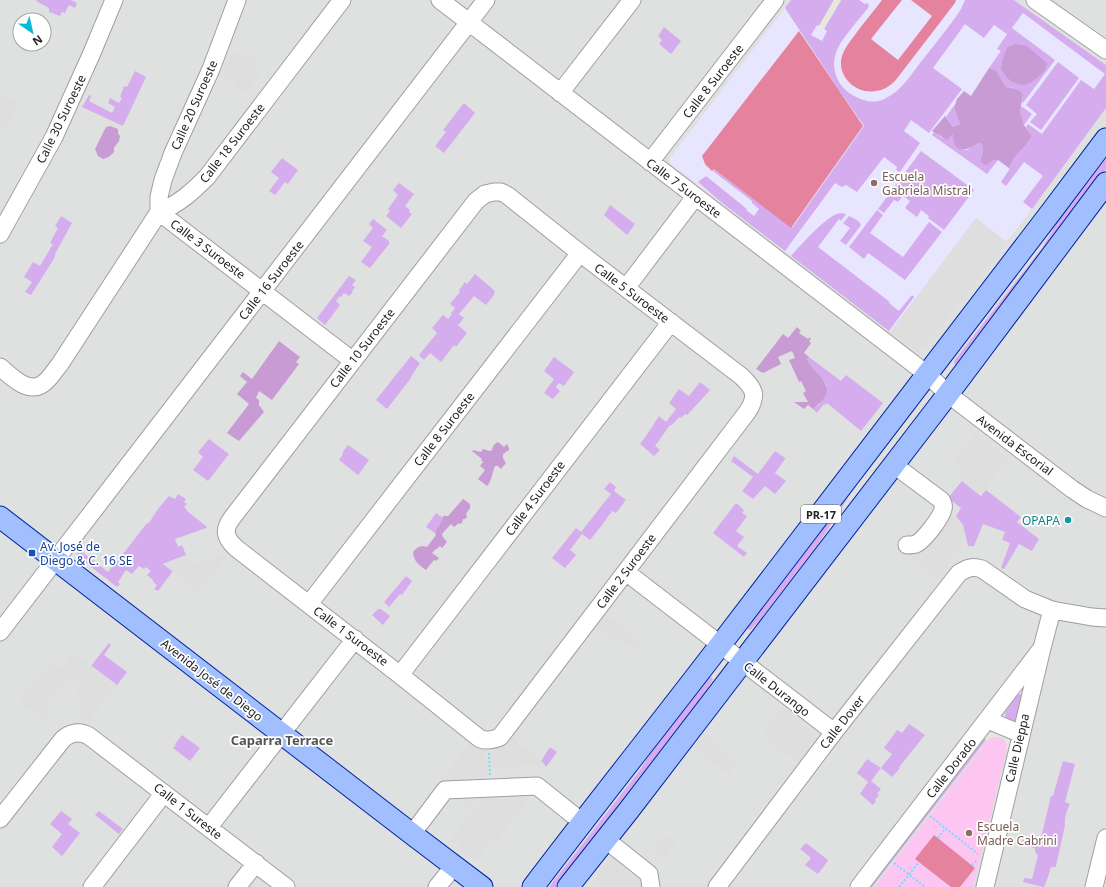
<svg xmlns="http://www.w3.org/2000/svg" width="1106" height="887" font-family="'Noto Sans',sans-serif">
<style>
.residential{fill:#dfe0e0;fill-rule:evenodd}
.education{fill:#e8e5ff}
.grass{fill:#d5adee}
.forest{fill:#c99bd4}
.park{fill:#fdc5f2}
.pitch{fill:#e5839e}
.parking{fill:#dedede}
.plaza{fill:#e7e8dc}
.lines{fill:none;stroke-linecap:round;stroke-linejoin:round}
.minor-casing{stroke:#9f9f9f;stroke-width:19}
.major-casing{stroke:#0023a0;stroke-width:23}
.path{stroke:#6de0ff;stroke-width:2;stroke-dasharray:2 2;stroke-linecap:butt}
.minor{stroke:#fff;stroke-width:17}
.major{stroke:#a1bfff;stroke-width:21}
.education-dot{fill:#8d6e63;stroke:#fff;stroke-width:1.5}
.culture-dot{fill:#0f9aa8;stroke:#fff;stroke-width:1.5}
.transit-dot{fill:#1a4fb4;stroke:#fff;stroke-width:1.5}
.labels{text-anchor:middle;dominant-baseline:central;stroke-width:3.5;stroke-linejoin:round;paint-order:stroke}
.shield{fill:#fff;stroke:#646464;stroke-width:1}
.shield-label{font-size:11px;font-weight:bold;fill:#222}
.street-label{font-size:12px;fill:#222;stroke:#fff}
.education-label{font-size:12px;fill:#785e54;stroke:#fff;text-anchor:start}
.culture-label{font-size:12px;fill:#0d838f;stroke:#fff;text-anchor:end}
.transit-label{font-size:12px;fill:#164399;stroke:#fff;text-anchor:start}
.neighbourhood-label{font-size:13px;font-weight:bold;fill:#555;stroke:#fff}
</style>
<rect width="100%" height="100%" fill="#e8ebf2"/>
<path class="residential" d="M0 0H1106V887H0ZM20 20H44V44H20Z"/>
<path class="education" d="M791 0H1014L1106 65V108L1032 209 921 352H917L671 164 670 161V158Z"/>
<path class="grass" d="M37 0H71L77 3 75 8 69 5 65 13 62 12 60 16 49 12V8L36 1Z
M791 0H834L819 26 817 25 811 35 822 41 827 31 824 29 841 0H859L865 4 867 3 869 5 868 8C859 19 847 33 840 44 828 64 835 86 854 96 865 102 876 104 886 98 901 91 910 76 920 63 932 48 944 33 955 18L961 9 965 0H1014L1106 65V108L1032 209 1023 202 1043 176 1024 162 1006 186 1001 182 1009 170V168L1014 158 1026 145 1032 136 1026 127 1028 124 1042 134 1081 80 1094 89 1105 74 1023 13 1012 28 1055 60 1023 103 1022 102 1023 95 1014 88 1006 87 996 70 989 68 1001 51 997 49 1007 34 994 25 984 38 965 24 933 68 962 89 929 133 911 120 904 131 920 143 900 172 896 170 897 167 884 157 857 192 846 185 842 187 835 183 785 251 721 202 698 182 706 176 747 209 746 210 754 216 759 209 752 203V201L713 171 714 169 792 228 864 126 839 90 785 8Z
M664 27 681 41 671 54 659 44 662 40 658 36Z
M1058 62 1079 78 1041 130 1030 122 1037 114 1026 105Z
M135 71 146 77 123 126 82 107 89 95 91 96 89 101 112 113 115 107 108 103 110 98 119 103 122 98 120 97 124 86 127 87Z
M464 103 475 113 444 153 435 146 436 145 446 132 443 130Z
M955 104 954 108 960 124 953 127 946 117Z
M1021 106 1032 114 1024 125 1020 111Z
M934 132 942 138 953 134 961 149 967 150 978 143 982 144 983 152 980 160H998L987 174 932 135Z
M921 151 974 190 944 230 928 218 929 216 921 210 917 217 905 208 910 201 903 196 898 202 894 200 884 213 878 209Z
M1106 151V169L1057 236 958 364 955 365 954 361 1042 248 1073 196Z
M282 158 298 170 288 184 285 182 275 195 269 191 279 178 271 172Z
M399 183 414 194 405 206 410 210 409 212 412 214 401 228 386 216 390 211 388 209 398 195 393 190Z
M610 205 635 224 627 235 604 215Z
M877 210 883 215 870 233 903 257 929 222 942 232 905 280 868 253 864 259 849 247Z
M840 213 846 214 841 221 839 219 818 247 890 302 889 303 899 311 912 295 914 297 889 331 791 256C801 245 827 215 840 213Z
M61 216 72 223 55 254V257L31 295 25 292 32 282 24 277 33 262 40 266 53 244 50 243 58 228 55 226Z
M849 216C853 218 859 220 861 225L846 245 840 241 850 228 843 223Z
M373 219 387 230 382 236 389 241V244L370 268 361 262 372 247 363 241 373 228 369 224Z
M475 274 495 291 494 295 486 305 474 296 459 314 464 318 458 325 467 333 456 347 454 345 441 362 430 353 424 360 419 355 437 333 432 328 443 315 448 319 452 314 451 313 455 308 450 304 460 292 459 290 465 282 467 284Z
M349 276 356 280 352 285 355 287 352 291 353 292 349 296 344 293 341 297 340 296 336 301 340 305 325 325 317 318Z
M411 356 420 363 411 377V378L387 409 376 400Z
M554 357 574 372 564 386 559 383 556 387 560 391 553 399 544 393 554 379 544 371Z
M809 357 841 381 846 375 883 403 861 431 827 403 826 405 824 404 817 413 813 409 820 404 827 385C821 376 813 368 807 360Z
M700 382 710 390 690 412 687 415 685 414 681 418 679 417 672 425H670L655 446 660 450 654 456 640 444 653 426V425L659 416 666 422 676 409 669 403 679 389 689 396Z
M913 405 916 408 856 485 815 549 761 619 750 630 745 627Z
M209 439 229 454 208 481 193 470 203 457 198 452Z
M348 445 369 460 358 475 339 460 343 454 342 453Z
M775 451 785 458V459L775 473 786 481 775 494 765 486 753 499 742 491 753 477 731 461 734 456 758 474Z
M962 481 981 496 986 490 1021 517 1017 522 1039 539 1032 551 1019 544 1004 569 1001 568 1010 543 1002 540 1005 532 983 524 974 546H968L963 525 956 516 961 508 948 498Z
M610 482 616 487 614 491 626 500 616 513 612 511 602 525 590 540 582 534 570 550 576 555 565 568 552 558 576 528 581 532 611 494 604 489Z
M178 494 186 499 184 502 187 504 184 507 186 509V510L207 527 206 528 175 539 178 547 182 545 186 555 163 564 173 571 158 591 154 589 157 585 153 582V580L147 575 151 571 146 567 144 569 139 566 132 574 126 570 118 582 120 584 117 587 77 556V554L78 549 108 572 115 563H116L147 523H149L158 509 168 497 169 496 175 499Z
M736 503 744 510 742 513 747 516 736 531 744 537 737 546 747 553 744 557 713 533Z
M436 513 443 518C441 524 437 527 435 533L426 527Z
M406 576 412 581 402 595 400 594 389 607 384 602Z
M378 609H381L390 616 383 625 372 615Z
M109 643 111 645 104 655 127 672 117 685 91 666Z
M708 675 713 679 706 691 556 887H549L640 770 674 715Z
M1019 694 1022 695 1023 696C1022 703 1021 722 1012 722 1011 722 1008 720 1006 719L1005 713 1016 696Z
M909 724 925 735 899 767 900 768 892 777 881 768 871 781 881 789 877 794 879 795 875 800 876 801 873 805 860 794 868 782 857 773 867 759 881 768 892 754 884 748 897 730 902 733Z
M182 735 200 748 190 761 173 748 176 745 175 744Z
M984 738 986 740 872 887H869Z
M550 747 557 752 546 767 545 765 541 761Z
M1063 761 1075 764 1065 802 1070 804C1067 810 1064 818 1065 825L1056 866 1055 867H1051L1048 877 1044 887H1043L1023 882 1024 878 1032 879 1038 855 1036 854V852L1035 851V848L1022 845 1023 839 1040 842 1051 796H1053Z
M61 811 72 819 68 824 80 833 62 856 52 847 62 834 50 824Z
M99 811 123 829 119 834 95 815Z
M806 843 828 860 827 862 818 874 805 865 811 858 800 849Z"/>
<path class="forest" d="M1015 44 1027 46 1047 63C1046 70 1043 73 1037 78 1024 91 1009 84 1001 69L1003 58 1007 48Z
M989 68 996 70 1006 87C1014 88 1019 89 1023 95L1020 111 1024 125 1032 136 1026 145 1014 158 1009 168 998 160H993L987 165 983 164 980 160 983 152 982 144 978 143C966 152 953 154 953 134L947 140 932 131 945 116 953 127 960 124 954 108 957 99 964 91 971 96Z
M110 126 118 129V133L120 136 119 141 114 148V152C110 156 108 158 103 159L98 156 95 149 106 127Z
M797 327 801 331 799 333 808 339 810 337 811 339 809 341 811 343 804 353 809 357 807 360C820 379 841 388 813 409L808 405 804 409 794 402H808L803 393 806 391 801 381 799 382 789 360 795 358 792 351 778 357 781 364 763 373 756 369 783 334 788 338Z
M279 341 300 357 296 362 299 364 272 400 259 391 256 398 259 400V405L264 412 239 441 227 433 249 404 237 394 247 382 240 376 243 372 252 379Z
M498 442 504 447 507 444 509 448V450L503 454V458L506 463 501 469 498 466H495C492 473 492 480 487 486L478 479 485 470 480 466 483 462 481 460 482 459 472 451 473 450 481 452 483 449 490 451 492 450C493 446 494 444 498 442Z
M463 499 470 504V508L466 514 467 517 465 519H463L462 523 460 524 459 523 454 527 451 524 442 534 443 537 447 542 442 548 440 546 437 549H436L432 553 439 558 436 561 434 560 426 570C418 564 414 562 413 552 416 548 421 544 427 547L436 535 435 533C437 527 442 523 443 516H448Z"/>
<path class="park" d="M998 736C1004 738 1007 742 1007 748L973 887H875L989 739 993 737Z"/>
<path class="pitch" d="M882 0H902L871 39 898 60 932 16 911 0H956L955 3 895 81C890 86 884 90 876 91 856 95 836 76 842 56 845 47 852 39 857 32 865 21 874 11 882 0Z
M799 31 863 126 791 228 714 169 712 171 705 164 702 156Z
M934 835 975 868 960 887H951L915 859Z"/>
<path class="parking" d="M232 51 252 59 255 62 252 66 261 73 245 93 235 86 236 83 222 75Z
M2 95 20 104 6 129 0 126V99Z
M976 218 1007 242 922 351 919 352H917L890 332Z
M975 433 1002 454 1000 457 1007 462 980 495 957 477 964 469 953 460Z
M947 511 956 516 963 525 965 535 962 547 958 552 952 557 946 567 938 578 904 552Z
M224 553 227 556 199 592 163 564 186 555 190 565H194L218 557Z
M606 615 642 642 636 650 621 639 617 644 596 628Z
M73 652 117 685 89 720 82 719 76 688 79 687 78 679 63 682 64 686 58 687 59 690 53 692 54 697 50 698 51 700 46 701 50 721 47 723 19 701 51 662 60 669Z
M782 708 815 735V742L798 763 762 735Z
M704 734 739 763 729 775 694 747Z
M511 738 541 761 545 765 492 767 491 749 499 748 507 743Z
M470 743 477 747 486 749 487 780 445 783 441 779 468 745H469Z
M523 792 530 797 498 840 497 839 495 842 492 840 475 862 456 848 461 842 460 841H449L486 793Z
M481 793 468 810 462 805 461 802H459L449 795Z
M664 834 676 843 665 857 653 849Z
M614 854 644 877V887H601L593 881Z"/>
<path class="plaza" d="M834 0H841L824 29 819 26Z
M994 732H998L1007 737 1011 743V750L1006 749 1007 746 1006 742 1000 737H993L989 739 988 741 984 738 987 735Z"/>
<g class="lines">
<g class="minor-casing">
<path id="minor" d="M237 0 211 69 173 153 163 180 159 197V212L353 361
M440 0 928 375 948 394 1072 489 1087 499 1106 508
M1035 0 1106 50
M560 93 632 0
M650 162 775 0
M494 192H501L507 195 580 253 741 376C754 388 758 395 748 411L500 737C493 740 486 742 479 738L400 675 236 548C225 538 223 530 232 518L476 201 485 194Z
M0 234 54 137 91 55 114 0
M626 288 695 197
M0 367C10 375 26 393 41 385 49 381 54 371 60 364L159 212C179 204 192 192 207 177L342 0
M894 465 941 500C943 503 944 506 943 509 941 518 924 540 916 544 913 545 910 545 907 545
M626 572 834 732
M309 604 580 253
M0 632 486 0
M400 675 671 322
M988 720 1021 734
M0 819 63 739C71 732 80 731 89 736L286 887
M209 827 355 639
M412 834 445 790 537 786 582 822
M605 839 649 874 651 887
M92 887 164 793
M237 887 256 863
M437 887 454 866
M717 887 834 732 959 573C967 568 972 566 982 569L1025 599 1052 610 1092 617 1106 618
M859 887 1042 648
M985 887 1042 648 1052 610
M1094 887 1106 838"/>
</g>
<g class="major-casing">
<path id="major" d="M0 517 412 834 482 887
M533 887C595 805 659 725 721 644 851 476 979 308 1106 139
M568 887 629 810 948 394 1106 183"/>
</g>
<path class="path" d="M489 753 490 775
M930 816 978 854
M938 838 945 829
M894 863 925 887
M972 865 976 861
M899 887 919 862"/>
<use href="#minor" class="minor"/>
<use href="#major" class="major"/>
</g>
<g class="education-dot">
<circle cx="874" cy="183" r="4"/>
<circle cx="969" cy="833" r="4"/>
</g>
<circle class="culture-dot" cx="1068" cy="520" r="4"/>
<rect class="transit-dot" x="28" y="549" width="8" height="8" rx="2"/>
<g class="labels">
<rect class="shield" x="801" y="505" width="40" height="18" rx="3"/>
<g class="shield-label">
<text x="821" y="514">PR-17</text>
</g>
<g class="street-label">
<text transform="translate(713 81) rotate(-52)">Calle 8 Suroeste</text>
<text transform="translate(194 105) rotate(-66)">Calle 20 Suroeste</text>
<text transform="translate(61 119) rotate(-64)">Calle 30 Suroeste</text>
<text transform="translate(232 143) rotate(-52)">Calle 18 Suroeste</text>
<text transform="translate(684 188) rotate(37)">Calle 7 Suroeste</text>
<text transform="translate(208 249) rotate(37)">Calle 3 Suroeste</text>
<text transform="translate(271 280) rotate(-52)">Calle 16 Suroeste</text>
<text transform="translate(632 293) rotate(37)">Calle 5 Suroeste</text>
<text transform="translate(362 348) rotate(-52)">Calle 10 Suroeste</text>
<text transform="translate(444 429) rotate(-52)">Calle 8 Suroeste</text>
<text transform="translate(1015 445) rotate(37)">Avenida Escorial</text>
<text transform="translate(535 498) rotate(-53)">Calle 4 Suroeste</text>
<text transform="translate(626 571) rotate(-53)">Calle 2 Suroeste</text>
<text transform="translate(351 636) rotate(37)">Calle 1 Suroeste</text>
<text transform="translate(212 680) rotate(38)">Avenida José de Diego</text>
<text transform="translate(777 689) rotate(38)">Calle Durango</text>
<text transform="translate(842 722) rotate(-52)">Calle Dover</text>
<text transform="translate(1017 748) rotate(-77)">Calle Dieppa</text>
<text transform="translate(951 768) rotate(-52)">Calle Dorado</text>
<text transform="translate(188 811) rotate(38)">Calle 1 Sureste</text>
</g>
<g class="education-label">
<text x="882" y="176">Escuela<tspan x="882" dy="14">Gabriela Mistral</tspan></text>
<text x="977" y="826">Escuela<tspan x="977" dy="14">Madre Cabrini</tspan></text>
</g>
<g class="culture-label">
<text x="1060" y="520">OPAPA</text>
</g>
<g class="transit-label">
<text x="40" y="546">Av. José de<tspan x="40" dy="14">Diego &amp; C. 16 SE</tspan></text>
</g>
<g class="neighbourhood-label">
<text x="282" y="740">Caparra Terrace</text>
</g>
</g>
<g transform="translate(32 32) rotate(146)"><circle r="19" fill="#ffffff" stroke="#a7a7a7"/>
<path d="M0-3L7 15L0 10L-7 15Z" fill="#00bcd4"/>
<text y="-6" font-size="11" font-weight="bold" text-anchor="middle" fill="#222222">N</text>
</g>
</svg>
